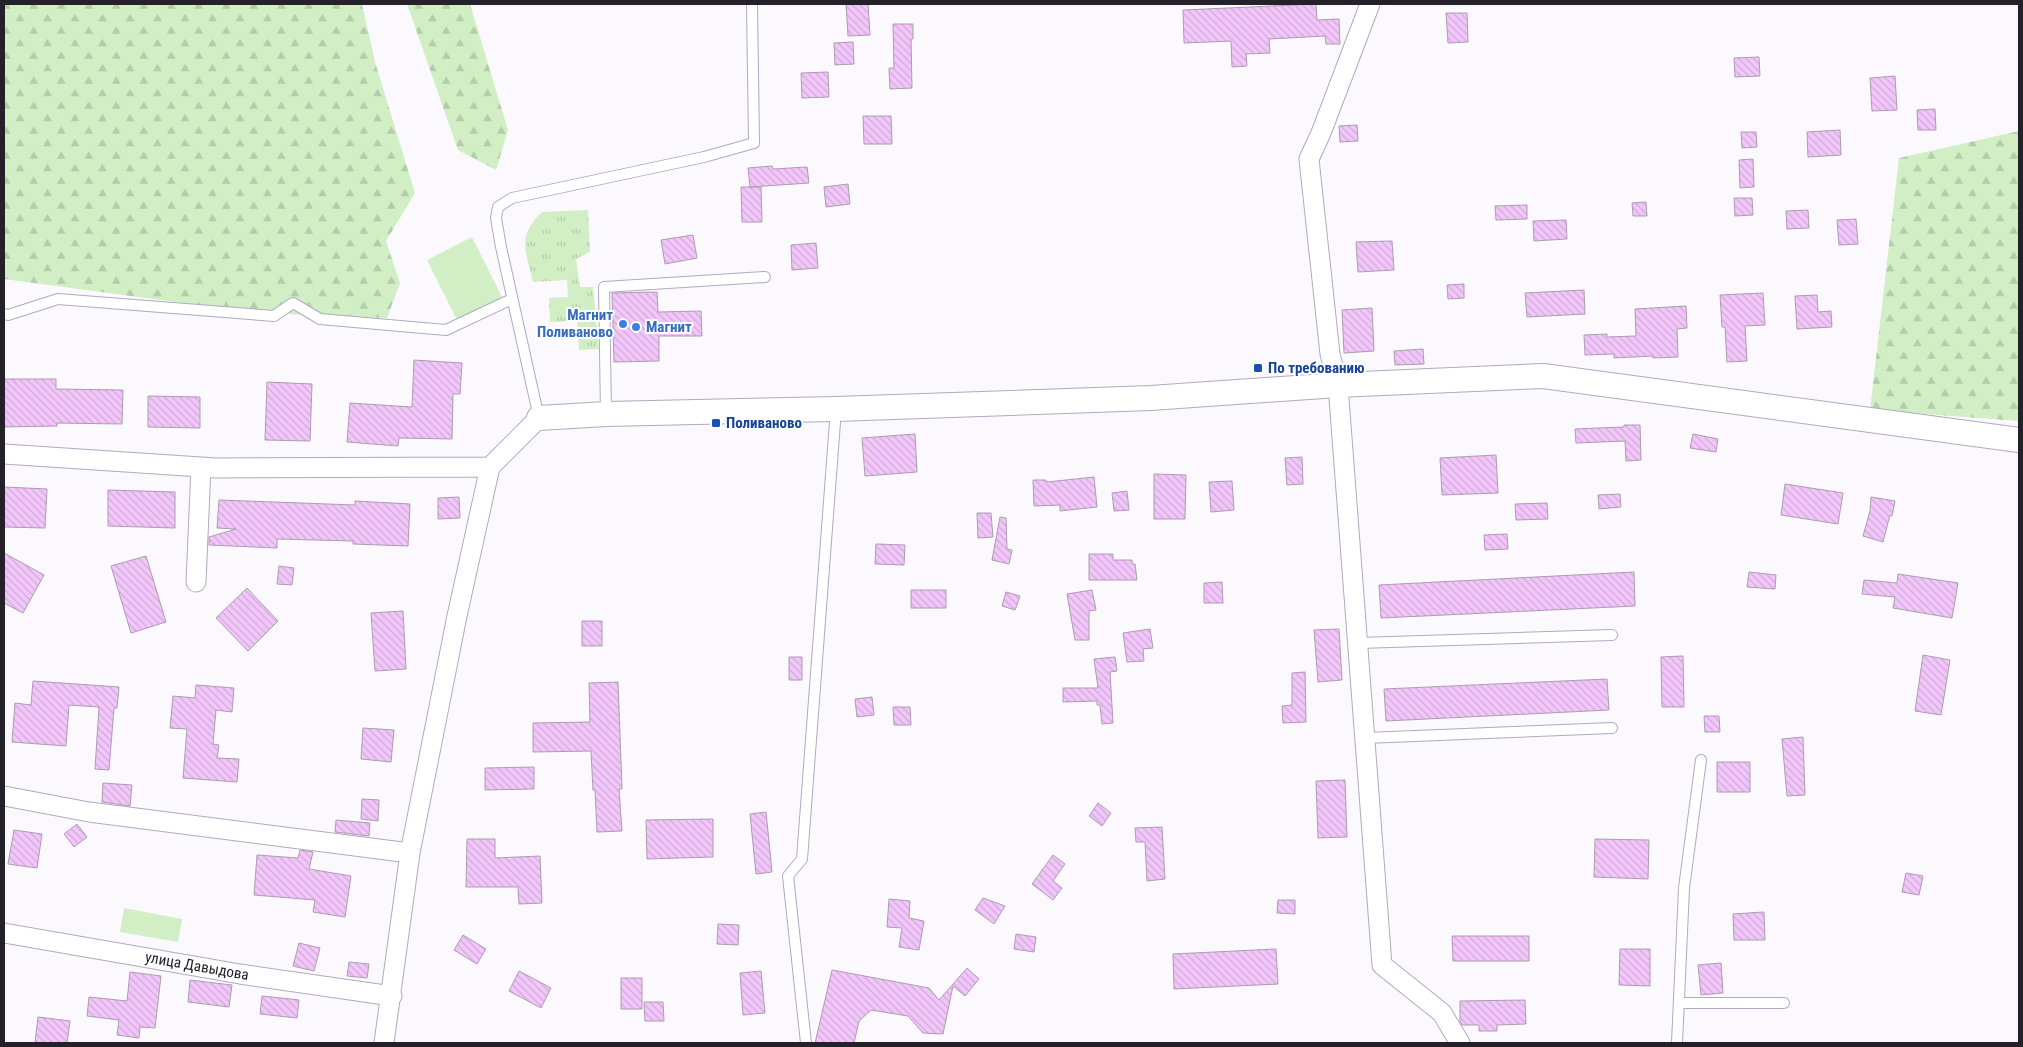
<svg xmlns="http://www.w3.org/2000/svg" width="2023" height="1047" font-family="'Roboto Condensed',sans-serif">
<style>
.grass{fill:url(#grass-tufts)}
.forest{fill:url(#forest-firs)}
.pitch{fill:#d1eec5}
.building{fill:url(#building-back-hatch);stroke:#ad9cb0}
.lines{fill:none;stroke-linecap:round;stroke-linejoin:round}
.service-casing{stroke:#b1a9c1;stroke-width:12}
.minor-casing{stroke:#b1a9c1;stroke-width:21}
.tertiary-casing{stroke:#b1a9c1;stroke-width:26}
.service{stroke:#fff;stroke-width:10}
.minor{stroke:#fff;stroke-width:19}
.tertiary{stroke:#fff;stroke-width:24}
.shop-dot{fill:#3f7fe0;stroke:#fff;stroke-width:2}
.transit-dot{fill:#1a4fb4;stroke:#fff;stroke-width:2}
.labels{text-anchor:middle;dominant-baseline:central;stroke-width:4;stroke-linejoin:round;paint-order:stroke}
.shop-label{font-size:15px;font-weight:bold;fill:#366cbe;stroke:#fff;text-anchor:end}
.transit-label{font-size:15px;font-weight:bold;fill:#164399;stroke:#fff;text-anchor:start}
.street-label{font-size:15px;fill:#24212a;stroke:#fff}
</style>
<defs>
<pattern id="grass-tufts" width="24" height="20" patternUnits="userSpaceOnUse" patternTransform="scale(1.25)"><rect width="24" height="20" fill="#d1eec5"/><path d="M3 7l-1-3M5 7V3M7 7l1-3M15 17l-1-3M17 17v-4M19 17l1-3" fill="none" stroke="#b3cca9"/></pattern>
<pattern id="forest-firs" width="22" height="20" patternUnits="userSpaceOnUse" patternTransform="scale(1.25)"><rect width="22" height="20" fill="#d1eec5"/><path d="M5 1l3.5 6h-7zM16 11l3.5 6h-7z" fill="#b3cca9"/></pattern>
<pattern id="building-back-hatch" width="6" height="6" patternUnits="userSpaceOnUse" patternTransform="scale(1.25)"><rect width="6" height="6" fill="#f2c6fb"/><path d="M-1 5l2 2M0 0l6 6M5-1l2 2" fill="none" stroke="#cfaad7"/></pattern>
</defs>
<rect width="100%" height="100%" fill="#fbf9fe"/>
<path class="grass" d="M588 210 590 252 576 259 580 287H593L599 349 579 350 577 321 550 322 549 298 568 297 567 280 533 282C526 251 516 237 542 212Z"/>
<path class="forest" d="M4 4H362L375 62 415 193 386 241 400 283 387 318 257 313 4 279Z
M407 4H470L508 130 496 170 458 150Z
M2019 131V421L1870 410 1899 158Z"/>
<path class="pitch" d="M472 237 502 297 457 320 427 260Z
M124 908 182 919 178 942 120 932Z"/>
<path class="building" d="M846 4H868L870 35 848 36Z
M1316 4 1317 20 1339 19 1340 44H1326L1325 36 1269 39 1270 53 1246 54 1247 66 1232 67 1231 41 1184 43 1183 10Z
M1446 13H1467L1468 42 1448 43Z
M893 24H913V39H911L912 88 890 89 889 68H894Z
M853 42 854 64 835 65 834 43Z
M1759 57 1760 76 1735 77 1734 58Z
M828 72 829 97 802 98 801 73Z
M1895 76 1897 110 1872 111 1870 78Z
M1935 109 1936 130H1918L1917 110Z
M863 116H891L892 144H864Z
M1357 125 1358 141 1340 142 1339 126Z
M1840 130 1841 155 1808 157 1807 132Z
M1741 132H1756L1757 147 1742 148Z
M1753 159 1754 187 1740 188 1739 160Z
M772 166 773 169 807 167 809 183 750 187 748 168Z
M848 184 850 204 826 207 824 187Z
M741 187H761L762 222H742Z
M1734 198H1752L1753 215 1735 216Z
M1646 202 1647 216H1633L1632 203Z
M1527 205V219L1496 220 1495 206Z
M1808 210 1809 228 1787 229 1786 211Z
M1856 219 1858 244 1839 245 1837 220Z
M1566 220 1567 239 1534 241 1533 221Z
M693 235 697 258 665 264 661 240Z
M1392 241 1394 270 1358 272 1356 242Z
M816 243 818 268 792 270 791 245Z
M1464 284V298L1448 299 1447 285Z
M1584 290 1585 314 1527 317 1525 293Z
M657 292 658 312 701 311 702 336H659V361L614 362 612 293Z
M1763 293 1765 325 1745 326 1747 361 1727 362 1725 327H1722L1720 295Z
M1817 295 1818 312 1831 311 1832 327 1797 329 1795 296Z
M1686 306 1687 328 1677 329 1678 357 1653 358V356L1614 358V354L1585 355 1584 335 1607 334V337L1636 336 1635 309Z
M1372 308 1374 351 1344 353 1342 310Z
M1423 349 1424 364 1395 365 1394 351Z
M414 360 462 363 460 394H453L452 439 399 438 398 446 347 442 350 403 412 407Z
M4 379H56V389L123 390 122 424 57 423V426L4 427Z
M267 382 312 384 310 441 265 440Z
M148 396 200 397V428L148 427Z
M1624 425H1640L1641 460 1626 461 1625 441 1576 443 1575 429 1624 427Z
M915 434 917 472 865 476 862 438Z
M1693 434 1718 439 1716 452 1690 448Z
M1496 455 1498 493 1442 495 1440 458Z
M1302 457 1303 484 1287 485 1285 458Z
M1154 474 1186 475 1185 519H1154Z
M1094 477 1097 507 1060 511V505L1034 506 1033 480H1046L1047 482Z
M1232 481 1234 510 1211 512 1209 482Z
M1785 484 1843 493 1838 524 1781 515Z
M4 487 47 489 45 528 4 527Z
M108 490 175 492V528L108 526Z
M1127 491 1129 510 1114 511 1112 493Z
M1620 494 1621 507 1599 509 1598 495Z
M459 497 460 518 438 519V498Z
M1871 497 1895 501 1892 516 1890 515 1883 542 1863 536 1870 511Z
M219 500 355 505V501L410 504 408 546 353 544V541L277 539V548L209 545V537L236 529 217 528Z
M1547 503 1548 519 1516 520 1515 504Z
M977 513H991L993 537 978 538Z
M1000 517 1006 518 1007 549 1012 550 1009 564 992 560Z
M1507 534 1508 549 1485 550 1484 535Z
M876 544 905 545 904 565 875 564Z
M4 553 44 575 23 613 4 603Z
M1089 554H1113V560H1132V564H1135L1137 580H1089Z
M146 556 166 622 131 633 111 566Z
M279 566 294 568 292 585 277 584Z
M1634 572 1635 606 1381 618 1379 585Z
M1749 572 1776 575 1775 589 1747 587Z
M1898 574 1958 583 1952 618 1893 608 1895 597 1862 594 1864 580 1897 583Z
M1222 582 1223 603H1204V583Z
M247 588 278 621 248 651 216 618Z
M911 590H946V608H911Z
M1092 590 1096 610 1089 611V640H1075L1067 594Z
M1006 592 1020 596 1015 610 1002 606Z
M403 611 406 669 375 671 371 613Z
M582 621H602V646H582Z
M1150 629 1153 648 1143 649 1144 661 1127 662 1123 633Z
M1339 629 1342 680 1318 682 1314 630Z
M1923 655 1950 660 1941 715 1915 711Z
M1683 656 1684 707H1662L1661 657Z
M789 657H802V680H789Z
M1115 657 1117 671 1110 672 1113 723 1102 724 1100 705H1097V701L1063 702V688H1098L1094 659Z
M1305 672 1306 722 1283 723 1282 706 1292 705V673Z
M1607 679 1609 710 1386 721 1384 689Z
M33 681 119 687 117 708H114L109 770 95 769 99 707 69 705 66 746 12 742 15 703 31 705Z
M618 682 622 789H619L622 831 597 832 595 790H593L591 751 533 752V723L590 722 589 683Z
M196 685 234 688 232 712 216 710 213 744 219 745 217 758 239 759 237 782 183 778 187 729 170 728 173 696 195 698Z
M872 697 874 715 857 717 855 699Z
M893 707H910L911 725H894Z
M1704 716H1719L1720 732H1705Z
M363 728 394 730 391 762 361 759Z
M1803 737 1805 795 1787 796 1782 739Z
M1717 762H1750V792H1717Z
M534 767V789L485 790V768Z
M1345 780 1347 837 1318 838 1316 781Z
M103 783 132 785 130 806 102 802Z
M362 799 379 800 378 821 361 819Z
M1098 803 1111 813 1102 826 1089 816Z
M766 812 772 872 756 874 750 814Z
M713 819V857L647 859 646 820Z
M336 820 370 823 369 836 335 832Z
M77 824 87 837 74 847 64 834Z
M1162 827 1165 879 1147 881 1145 842H1136L1135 828Z
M14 830 42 834 37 868 8 864Z
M467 839H495V858L540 856 542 903 519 904 518 887H466Z
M1595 839 1649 840 1648 879 1594 877Z
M300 850 313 852 309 869 351 876 345 917 313 912 315 900 254 895 257 855 298 858Z
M1053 855 1065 864 1053 881 1062 888 1053 900 1032 884Z
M1906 873 1923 876 1919 895 1902 892Z
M983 898 1005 906 994 924 975 910Z
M889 899 910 901 909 918 924 921 919 950 899 947 902 928 887 927Z
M1278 900H1295V914L1277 913Z
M1764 912 1765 940H1734L1733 914Z
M718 924 739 925 738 945 717 944Z
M1016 934 1036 937 1034 952 1014 949Z
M463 935 486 949 477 964 454 950Z
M1452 936H1529V961H1453Z
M299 943 320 948 314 971 293 966Z
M1276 949 1278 984 1174 989 1173 954Z
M1620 949H1650V986L1619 985Z
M349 962 369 964 367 978 347 976Z
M1721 963 1723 993 1701 995 1698 965Z
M967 968 979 979 965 996 953 986 943 1034 923 1033 908 1016 871 1010 859 1021 854 1043H815L832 970 929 988 939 1000Z
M519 971 551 988 541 1008 509 991Z
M761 971 765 1013 743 1015 740 973Z
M130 972 161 976 155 1028 140 1027 139 1038 117 1035 119 1020 87 1016 89 997 127 1001Z
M621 978H642V1009H621Z
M190 980 232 985 229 1007 188 1002Z
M262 996 299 1000 297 1018 260 1014Z
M1525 1000 1526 1024 1497 1025V1031H1479V1025H1462L1460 1021V1001Z
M644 1002H663L664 1021H645Z
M38 1017 70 1021 67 1043H35Z"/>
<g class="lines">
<g class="service-casing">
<path id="service" d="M4 314 8 315 58 299 274 316 293 303 320 319 446 330 512 299
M606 414 604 287 765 277
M539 418 501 247 496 218 498 207 512 198 704 157 754 143 752 4
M1358 643 1612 635
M1365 738 1612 728
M1679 1003H1784
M806 1043 788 876 802 859 836 409
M1677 1043 1684 888 1701 760"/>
</g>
<g class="minor-casing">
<path id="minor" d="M1370 4 1321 133 1309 159 1330 354 1338 385 1382 965 1442 1013 1460 1043
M4 454 216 468 490 467
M196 582 201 467
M4 796 89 812 410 853
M4 933 240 974 392 996
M384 1043 410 853 457 616 490 467 539 418"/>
</g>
<g class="tertiary-casing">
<path id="tertiary" d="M539 418 606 414 836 409 1151 398 1338 385 1543 376 2019 440"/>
</g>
<use href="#service" class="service"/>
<use href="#minor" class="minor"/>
<use href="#tertiary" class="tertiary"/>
</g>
<g class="shop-dot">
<circle cx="623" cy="324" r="5"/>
<circle cx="636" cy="327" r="5"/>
</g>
<g class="transit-dot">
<rect x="1253" y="363" width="10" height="10" rx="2.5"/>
<rect x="711" y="418" width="10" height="10" rx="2.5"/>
</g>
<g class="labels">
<g class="shop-label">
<text x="613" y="315">Магнит<tspan x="613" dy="17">Поливаново</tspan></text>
<text x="646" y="327" text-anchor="start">Магнит</text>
</g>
<g class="transit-label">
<text x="1268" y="368">По требованию</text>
<text x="726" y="423">Поливаново</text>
</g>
<g class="street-label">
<text transform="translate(197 966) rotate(10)">улица Давыдова</text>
</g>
</g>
<rect width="2023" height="1047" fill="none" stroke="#24212a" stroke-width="10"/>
</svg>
